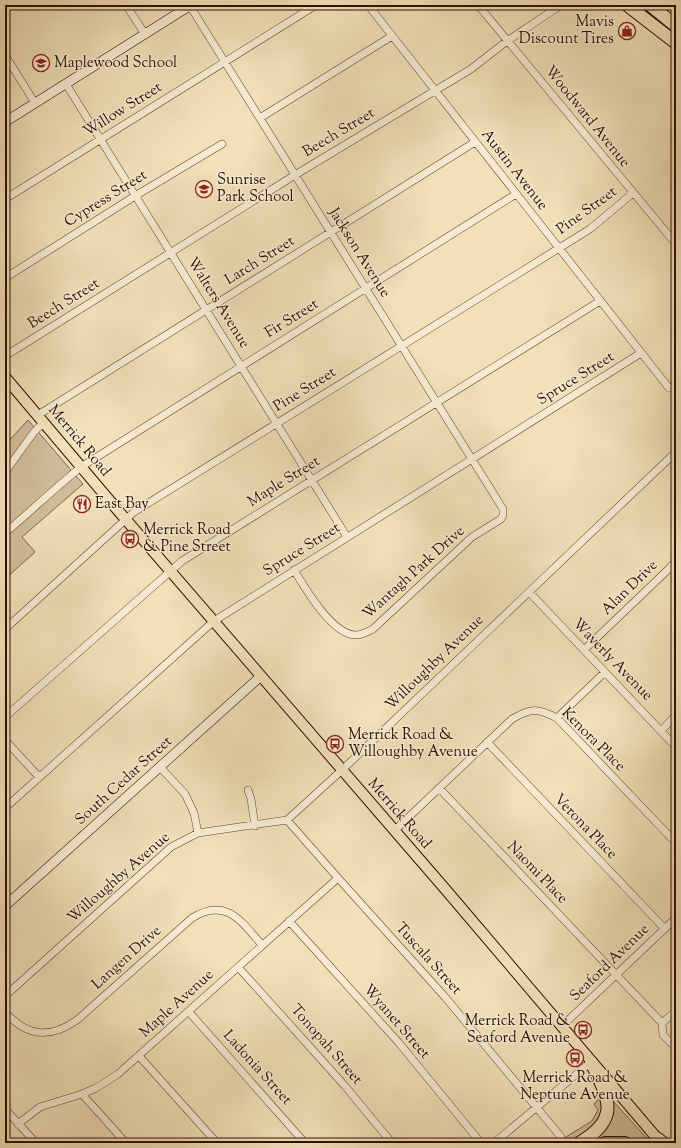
<svg xmlns="http://www.w3.org/2000/svg" width="681" height="1148" font-family="'Sorts Mill Goudy',serif">
<style>
.green{fill:#d0bc99;stroke:#7e654e}
.lines{fill:none;stroke-linecap:round;stroke-linejoin:round}
.street-casing{stroke:#5e4230;stroke-width:8}
.secondary-casing{stroke:#2d0e03;stroke-width:10}
.primary-casing{stroke:#2d0e03;stroke-width:12}
.highway-casing{stroke:#2d0e03;stroke-width:14}
.street{stroke:#f6ebd1;stroke-width:7}
.secondary{stroke:#f6ebd1;stroke-width:9}
.primary{stroke:#f1e0b8;stroke-width:10}
.highway{stroke:#f1e0b8;stroke-width:12}
.labels{text-anchor:middle;dominant-baseline:central;stroke-width:3;stroke-linejoin:round;paint-order:stroke}
.poi-label{font-size:15px;fill:#2d0e03;stroke:#f6ebd1;text-anchor:start}
.street-label{font-size:15px;fill:#2d0e03;stroke:#f6ebd1}
</style>
<rect width="100%" height="100%" fill="#f1e0b8"/>
<filter id="stains"><feTurbulence type="fractalNoise" baseFrequency=".005" numOctaves="4"/><feColorMatrix values="0 0 0 0 .2 0 0 0 0 .09 0 0 0 0 .02 0 0 0 .5 -.17"/></filter>
<radialGradient id="worn" r=".72"><stop offset=".6" stop-color="#630" stop-opacity="0"/><stop offset="1" stop-color="#630" stop-opacity=".3"/></radialGradient>
<path class="green" d="M28 420 83 484 22 537 35 552 5 579V445Z
M601 1096 604 1117 589 1134 572 1143H556L592 1121 598 1110 594 1104Z
M614 1102 651 1143H644L634 1139H595V1136L611 1110Z"/>
<g class="lines">
<g class="street-casing">
<path id="street" d="M126 5 145 34
M368 5 669 388
M478 5 676 244
M190 6 503 509V515L501 519 472 537 373 629C367 632 362 635 356 635 332 635 305 588 294 570
M5 55 35 103
M66 84 347 537
M260 118 392 36
M5 199 316 5
M5 278 135 196 222 144
M5 356 295 175 471 69 507 41 561 5
M5 390 11 383
M38 415 475 142
M5 472 34 432 44 422
M5 533C31 511 55 488 81 467L516 194
M671 566 676 573
M529 592 676 747
M5 629 134 512 590 229 633 193
M584 650 676 562
M5 717 182 561 600 301
M557 718 605 672
M661 731 676 715
M5 740 39 777
M487 742 665 929
M160 767 185 794 194 813 198 833
M439 788 662 1023 663 1035 676 1048
M248 790 251 799 255 826
M5 808 214 621 641 353
M287 820 338 878 445 997 561 1137
M394 831 512 719C531 708 537 708 557 718L676 843
M289 921 399 1043 481 1143
M238 967 345 1086 392 1143
M5 996 171 847 198 833 287 820 342 770 676 452
M5 1012C27 1037 50 1039 77 1020L192 918C226 897 241 921 262 945
M189 1012 305 1143
M662 1023 676 1011
M561 1027 676 918
M139 1056 217 1143
M82 1094 126 1143
M5 1109 36 1143
M18 1124 40 1107 82 1094 96 1088 118 1074 338 878
M494 1143 591 1062"/>
</g>
<g class="secondary-casing">
<path id="secondary" d="M5 122 191 5
M5 906 261 676"/>
</g>
<g class="primary-casing">
<path id="primary" d="M5 377 115 507 446 890 661 1143"/>
</g>
<g class="highway-casing">
<path id="highway" d="M627 5 676 43
M650 5 676 26
M658 1139 663 1143
M579 1143C621 1119 609 1099 591 1062
M605 1143H625"/>
</g>
<use href="#street" class="street"/>
<use href="#secondary" class="secondary"/>
<use href="#primary" class="primary"/>
<use href="#highway" class="highway"/>
</g>
<defs>
<g id="shop-ring" transform="scale(0.9)"><circle r="9.5" fill="#f6ebd1" stroke="#8f2418" stroke-width="1.5"/><path d="M-5-2.5h2.3a2.7 3.5 0 0 1 5.4 0H5L5.5 6h-11ZM-1.5-2.5h3a1.5 2.3 0 0 0-3 0Z" fill="#8f2418"/></g>
<g id="school-ring" transform="scale(0.9)"><circle r="9.5" fill="#f6ebd1" stroke="#8f2418" stroke-width="1.5"/><path d="M0-5L7-2L0 1L-7-2ZM-4 1L0 2.5L4 1V4Q0 6-4 4Z" fill="#8f2418"/></g>
<g id="restaurant-ring" transform="scale(0.9)"><circle r="9.5" fill="#f6ebd1" stroke="#8f2418" stroke-width="1.5"/><path d="M-5-6h1v4h1v-4h1v4h1v-4h1v5L-1.5 .5V6h-2V.5L-5-1ZM5-6V6H3V1.5H1.5Q1.5-4 5-6Z" fill="#8f2418"/></g>
<g id="bus-ring" transform="scale(0.9)"><circle r="9.5" fill="#f6ebd1" stroke="#8f2418" stroke-width="1.5"/><path d="M-5-6H5V4H4V6H2V4H-2V6H-4V4H-5ZM-3.5-4V0h7V-4ZM-3.5 1.2v1.5H-2V1.2ZM2 1.2v1.5H3.5V1.2Z" fill="#8f2418"/></g>
</defs>
<g fill-rule="evenodd">
<use href="#shop-ring" x="627" y="31"/>
<use href="#school-ring" x="41" y="63"/>
<use href="#school-ring" x="204" y="189"/>
<use href="#restaurant-ring" x="82" y="504"/>
<use href="#bus-ring" x="130" y="539"/>
<use href="#bus-ring" x="335" y="744"/>
<use href="#bus-ring" x="583" y="1030"/>
<use href="#bus-ring" x="575" y="1058"/>
</g>
<g class="labels">
<g class="poi-label">
<text x="614" y="22" text-anchor="end">Mavis<tspan x="614" dy="17">Discount Tires</tspan></text>
<text x="54" y="63">Maplewood School</text>
<text x="217" y="180">Sunrise<tspan x="217" dy="17">Park School</tspan></text>
<text x="95" y="504">East Bay</text>
<text x="143" y="530">Merrick Road<tspan x="143" dy="17">&amp; Pine Street</tspan></text>
<text x="348" y="735">Merrick Road &amp;<tspan x="348" dy="17">Willoughby Avenue</tspan></text>
<text x="570" y="1021" text-anchor="end">Merrick Road &amp;<tspan x="570" dy="17">Seaford Avenue</tspan></text>
<text x="575" y="1078" text-anchor="middle">Merrick Road &amp;<tspan x="575" dy="17">Neptune Avenue</tspan></text>
</g>
<g class="street-label">
<text transform="translate(123 110) rotate(-32)">Willow Street</text>
<text transform="translate(587 117) rotate(51)">Woodward Avenue</text>
<text transform="translate(339 133) rotate(-31)">Beech Street</text>
<text transform="translate(514 170) rotate(52)">Austin Avenue</text>
<text transform="translate(106 199) rotate(-32)">Cypress Street</text>
<text transform="translate(587 211) rotate(-36)">Pine Street</text>
<text transform="translate(359 253) rotate(58)">Jackson Avenue</text>
<text transform="translate(260 261) rotate(-32)">Larch Street</text>
<text transform="translate(218 303) rotate(58)">Walters Avenue</text>
<text transform="translate(64 304) rotate(-32)">Beech Street</text>
<text transform="translate(292 319) rotate(-32)">Fir Street</text>
<text transform="translate(576 379) rotate(-32)">Spruce Street</text>
<text transform="translate(305 390) rotate(-32)">Pine Street</text>
<text transform="translate(79 441) rotate(50)">Merrick Road</text>
<text transform="translate(284 482) rotate(-32)">Maple Street</text>
<text transform="translate(302 550) rotate(-32)">Spruce Street</text>
<text transform="translate(414 573) rotate(-42)">Wantagh Park Drive</text>
<text transform="translate(630 588) rotate(-44)">Alan Drive</text>
<text transform="translate(612 660) rotate(46)">Waverly Avenue</text>
<text transform="translate(435 663) rotate(-44)">Willoughby Avenue</text>
<text transform="translate(593 740) rotate(45)">Kenora Place</text>
<text transform="translate(124 781) rotate(-42)">South Cedar Street</text>
<text transform="translate(399 814) rotate(49)">Merrick Road</text>
<text transform="translate(585 827) rotate(46)">Verona Place</text>
<text transform="translate(537 873) rotate(46)">Naomi Place</text>
<text transform="translate(119 878) rotate(-41)">Willoughby Avenue</text>
<text transform="translate(127 958) rotate(-42)">Langen Drive</text>
<text transform="translate(428 959) rotate(48)">Tuscala Street</text>
<text transform="translate(610 963) rotate(-44)">Seaford Avenue</text>
<text transform="translate(177 1004) rotate(-42)">Maple Avenue</text>
<text transform="translate(396 1022) rotate(49)">Wyanet Street</text>
<text transform="translate(326 1045) rotate(49)">Tonopah Street</text>
<text transform="translate(257 1068) rotate(48)">Ladonia Street</text>
</g>
</g>
<rect width="681" height="1148" fill="none" stroke="#f1e0b8" stroke-width="20"/>
<rect x="6" y="6" width="669" height="1136" fill="none" stroke="#2d0e03" stroke-width="2"/>
<rect x="10" y="10" width="661" height="1128" fill="none" stroke="#2d0e03"/>
<rect width="100%" height="100%" filter="url(#stains)"/>
<rect width="100%" height="100%" fill="url(#worn)"/>
</svg>
